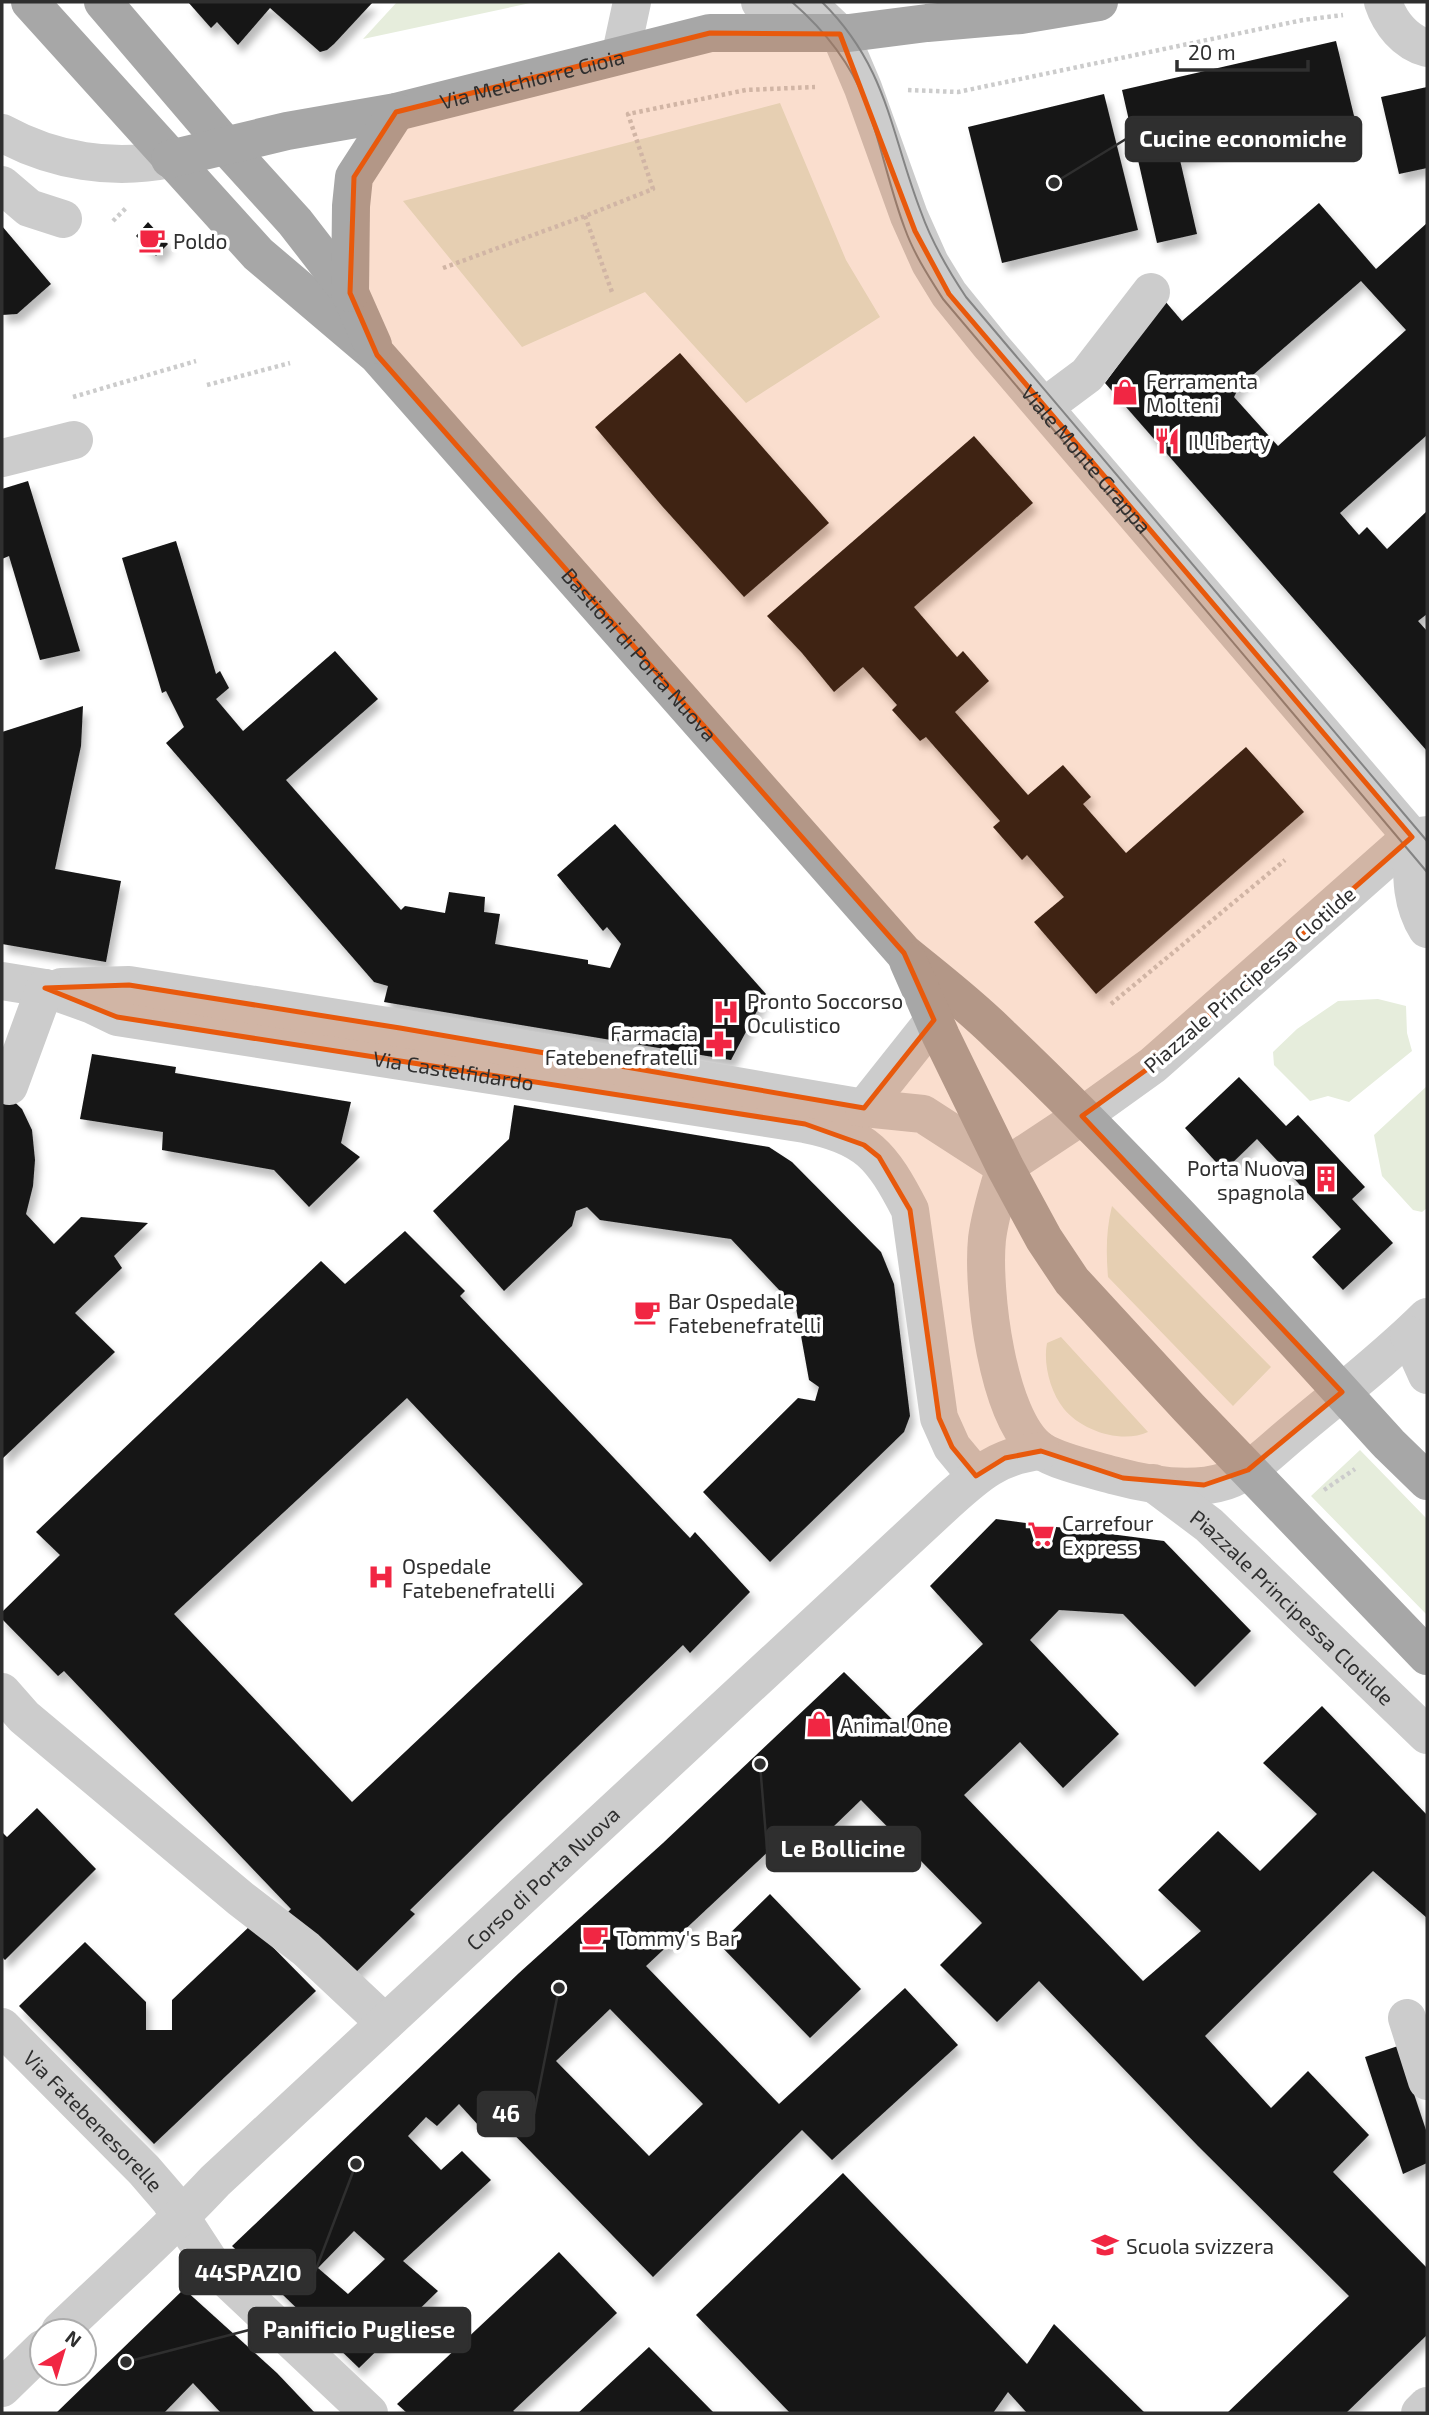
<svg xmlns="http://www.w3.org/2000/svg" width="1429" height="2415" font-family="'Exo 2',sans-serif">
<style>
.green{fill:#e6eddc}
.building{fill:#161616;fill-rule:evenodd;filter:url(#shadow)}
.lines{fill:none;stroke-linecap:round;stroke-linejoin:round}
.path{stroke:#ccc;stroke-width:4.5;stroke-dasharray:3.5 3.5;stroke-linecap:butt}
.minor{stroke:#ccc;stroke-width:38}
.major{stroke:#a7a7a7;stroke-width:38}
.tram{stroke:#848484;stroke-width:2}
.marked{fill:#e8590c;fill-opacity:0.2;stroke:#e8590c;stroke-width:5;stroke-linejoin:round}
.labels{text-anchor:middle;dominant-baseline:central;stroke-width:7;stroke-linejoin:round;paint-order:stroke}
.street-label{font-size:21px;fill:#2f2f2f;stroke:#fff}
.poi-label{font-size:21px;fill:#2f2f2f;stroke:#fff;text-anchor:start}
.leader{fill:none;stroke:#2f2f2f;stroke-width:2.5}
.callout-dot{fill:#2f2f2f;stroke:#fff;stroke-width:2.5}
.callout{fill:#2f2f2f;stroke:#2f2f2f;stroke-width:2.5}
.callout-label{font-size:23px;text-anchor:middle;font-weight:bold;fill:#fff}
</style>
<defs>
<filter id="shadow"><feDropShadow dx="4.5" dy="8" stdDeviation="3.5" flood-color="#0004"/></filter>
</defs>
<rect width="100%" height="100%" fill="#fff"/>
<path class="green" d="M397 2H535L363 39Z
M780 103 846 260 880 317 746 403 645 292 522 347 403 201Z
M1378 999 1406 1006 1407 1033 1412 1051 1349 1102 1328 1096 1310 1101 1274 1065 1273 1052 1297 1029 1338 1001Z
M1427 1086V1208L1422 1212 1413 1210 1382 1176 1374 1135Z
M1112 1206 1271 1367 1233 1406 1108 1277C1106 1252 1106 1230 1112 1206Z
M1061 1337 1148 1432C1122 1444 1082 1431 1064 1409 1050 1392 1043 1363 1047 1343Z
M1360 1450 1427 1519V1615L1311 1496Z"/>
<path class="building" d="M188 2H373L334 44 327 50 320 52 270 8 238 45 217 22 211 28Z
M1336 41 1355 120 1180 160 1197 234 1157 243 1122 90Z
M1427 87V168L1399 174 1381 97Z
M1104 94 1138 230 1002 263 968 127Z
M1319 203 1376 269 1427 223V435L1340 513 1359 535 1367 527 1387 549 1427 511V614L1418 621 1427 631V751L1105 383 1165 301 1182 321ZM1361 281 1406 330 1278 446 1234 397 1239 387Z
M148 222 168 244 156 256 136 236Z
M2 226 51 284 17 314 2 315Z
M680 353 829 523 744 597 662 506 595 427Z
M974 436 1033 503 914 607 957 657 963 651 989 681 955 712 1028 795 1063 765 1091 797 1083 804 1126 853 1246 747 1304 812 1096 994 1034 922 1064 897 1027 855 1022 860 993 827 1000 821 926 737 920 741 892 710 897 705 863 667 834 692 802 653 767 616Z
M28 481 80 651 40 660 9 556 2 559V489Z
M176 541 216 674 220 671 229 688 216 699 243 731 335 651 378 699 286 780 401 910 405 906 445 913 449 892 485 897 484 912 500 914 495 944 588 960V964L610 968 621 944 607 927 603 931 557 875 615 824 766 994 731 1060 384 1002 388 986 374 982 166 743 184 727 166 691 162 693 122 558Z
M83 706 81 746 55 869 121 881 106 962 2 944V732Z
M92 1054 176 1067 175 1073 351 1102 341 1143 360 1157 309 1207 274 1170 162 1150 163 1132 80 1119Z
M1239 1077 1286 1126 1298 1115 1365 1187 1352 1199 1393 1243 1343 1290 1312 1257 1341 1229 1257 1139 1224 1171 1185 1128Z
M2 1093 6 1094 22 1109 32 1130 35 1160 33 1186 26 1214 54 1244 81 1217 148 1223 114 1256 122 1268 75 1313 115 1352 2 1459Z
M514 1105 769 1147 792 1162 881 1252 894 1284 910 1416 904 1432 770 1562 703 1492 798 1398 815 1401 819 1387 809 1380 796 1308 731 1239 600 1220 587 1207 576 1211 572 1226 504 1291 433 1211 509 1139Z
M405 1231 465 1291 460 1296 690 1538 695 1532 750 1592 690 1653 683 1645 548 1775 410 1910 415 1914 348 1980 286 1914 291 1909 64 1671 58 1676 2 1619V1612L60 1555 36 1532 321 1261 345 1284ZM407 1398 583 1584 352 1802 174 1614Z
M996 1519 1164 1541 1251 1631 1195 1687 1123 1614 1059 1610 1030 1640 1119 1734 1063 1788 1020 1742 964 1795 1143 1981 1201 1931 1158 1890 1218 1831 1260 1871 1317 1814 1263 1763 1322 1706 1427 1815V1918L1373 1871 1205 2036 1271 2108 1308 2071 1369 2135 1333 2172 1427 2268V2335L1346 2413H1227L1349 2296 1198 2146 1039 1981 997 2022 940 1965 982 1923 861 1800 806 1853 788 1833 646 1966 779 2104 905 1988 958 2045 832 2160 802 2130 653 2277 493 2113 480 2127 459 2104 437 2126 426 2117 408 2136 441 2170 462 2151 491 2180 403 2261 438 2291 359 2368 232 2246 519 1973 663 1843 844 1672 898 1725 983 1644 930 1586ZM610 2009 703 2104 649 2156 556 2061ZM354 2231 385 2259 348 2294 318 2268Z
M37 1808 96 1869 5 1960 2 1957V1832L7 1837Z
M770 1894 861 1989 810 2038 719 1944Z
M251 1925 316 1991 154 2144 19 2006 85 1942 146 2002V2030H172V2000Z
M1398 2046 1427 2133V2163L1403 2174 1365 2057Z
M843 2173 1027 2364 1054 2324 1145 2413H1027L1008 2392 993 2413H790L696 2315Z
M559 2252 617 2313 513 2411 516 2413H407L397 2404Z
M184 2289 277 2373 315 2413H221L193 2383 164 2413H56Z
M649 2347 714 2413H578Z"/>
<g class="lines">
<path class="path" d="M908 90 958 92 1303 20 1343 15
M585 216 613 295
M113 221 127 207
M443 268 585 216 653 189 628 114 746 90 815 87
M207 385 290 363
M73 397 196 361
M1111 1004 1285 860
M1324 1490 1355 1469"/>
<g class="minor">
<path d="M760 2 828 29"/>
<path id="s1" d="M806 2 840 34 863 88 909 216 930 263 949 294 991 346 1427 855"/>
<path d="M1383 2C1390 23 1405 42 1427 48"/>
<path d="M621 53 632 2"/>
<path d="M2 133C53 161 113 171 170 159"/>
<path d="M2 185 29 208 63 219"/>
<path d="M1044 407 1087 375 1151 292"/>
<path d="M2 458 74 440"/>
<path d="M1427 835 1412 837 1403 844 1153 1065 1082 1116 1005 1167C998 1190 990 1214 987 1239 982 1289 997 1419 1040 1450 1057 1462 1095 1470 1116 1476 1149 1485 1192 1492 1226 1481 1252 1472 1274 1448 1295 1431 1339 1394 1386 1358 1427 1317"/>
<path d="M1412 837C1412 870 1409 900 1427 929"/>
<path id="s2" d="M2 981 45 988 90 1004 117 1017 805 1124C867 1136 882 1156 910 1210L939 1418 952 1447 976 1476"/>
<path d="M61 987 129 985 400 1028 864 1108 923 1114 1005 1167"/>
<path d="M9 1086 45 988"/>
<path d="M864 1108 934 1020"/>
<path d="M1409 1335 1427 1375"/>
<path id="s3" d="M1153 1483 1209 1525 1427 1735"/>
<path d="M2 1692 24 1717 241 1899 306 1949 385 2023"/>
<path d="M1407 2018 1427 2081"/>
<path id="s4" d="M2 2027 144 2170 169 2199 212 2265 369 2413"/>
<path id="s5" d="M60 2331C112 2281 166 2234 215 2181L948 1501C979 1473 998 1456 1041 1451"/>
<path d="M2 2388 42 2349"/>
<path d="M1420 2413 1427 2406"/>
</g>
<g class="major">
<path id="s6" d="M30 2 258 254 377 355 904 953C937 980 971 1006 1001 1036 1137 1165 1263 1306 1389 1444L1427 1481"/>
<path d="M103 2 226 146 295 222 350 293 373 345"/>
<path id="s7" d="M170 159 287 131 396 112 710 33H849L927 23 1021 15 1099 2"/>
<path d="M350 293 351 206 354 177 396 112"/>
<path d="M908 961 941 1036 1005 1167 1044 1239 1072 1281 1189 1408 1427 1656"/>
</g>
<path class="tram" d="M792 2C823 29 850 62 865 101 881 142 889 187 905 229 914 254 929 277 943 299L1427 872
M822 2C888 67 890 132 921 212 932 243 948 270 966 297L1427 841"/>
</g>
<path class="marked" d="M710 33 840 34 915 231 949 294 1412 837 1153 1065 1082 1116 1342 1392 1248 1470 1204 1485 1123 1478 1041 1451 1005 1458 976 1476 952 1447 939 1418 910 1210 879 1157 864 1145 805 1124 117 1017 45 988 129 985 400 1028 864 1108 934 1020 904 953 377 355 350 293 354 177 396 112Z"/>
<defs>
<g id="cafe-bare" transform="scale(2.1)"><path d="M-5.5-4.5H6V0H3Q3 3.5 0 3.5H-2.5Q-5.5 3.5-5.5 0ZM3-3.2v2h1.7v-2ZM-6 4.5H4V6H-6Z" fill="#f12643" stroke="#fff" stroke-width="2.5" paint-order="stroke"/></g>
<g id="shop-bare" transform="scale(2.1)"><path d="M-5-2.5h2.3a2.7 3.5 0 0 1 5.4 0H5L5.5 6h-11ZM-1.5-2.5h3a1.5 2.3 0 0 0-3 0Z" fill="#f12643" stroke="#fff" stroke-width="2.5" paint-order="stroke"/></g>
<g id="restaurant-bare" transform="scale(2.1)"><path d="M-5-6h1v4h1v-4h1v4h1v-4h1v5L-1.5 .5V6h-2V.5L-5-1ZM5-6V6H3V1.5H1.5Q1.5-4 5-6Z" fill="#f12643" stroke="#fff" stroke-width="2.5" paint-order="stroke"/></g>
<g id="hospital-bare" transform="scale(2.1)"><path d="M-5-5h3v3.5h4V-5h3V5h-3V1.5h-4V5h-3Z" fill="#f12643" stroke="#fff" stroke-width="2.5" paint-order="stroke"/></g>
<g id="pharmacy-bare" transform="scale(2.1)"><path d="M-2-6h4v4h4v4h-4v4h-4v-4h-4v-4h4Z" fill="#f12643" stroke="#fff" stroke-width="2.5" paint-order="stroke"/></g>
<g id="building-bare" transform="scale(2.1)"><path d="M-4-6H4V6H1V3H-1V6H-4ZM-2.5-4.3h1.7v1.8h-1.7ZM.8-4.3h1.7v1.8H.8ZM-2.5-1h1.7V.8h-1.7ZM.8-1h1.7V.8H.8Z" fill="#f12643" stroke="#fff" stroke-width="2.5" paint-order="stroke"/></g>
<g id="supermarket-bare" transform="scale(2.1)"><path d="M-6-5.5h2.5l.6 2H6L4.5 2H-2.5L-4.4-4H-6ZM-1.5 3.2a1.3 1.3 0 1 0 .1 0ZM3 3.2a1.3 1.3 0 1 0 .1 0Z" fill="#f12643" stroke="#fff" stroke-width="2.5" paint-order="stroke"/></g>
<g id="school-bare" transform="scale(2.1)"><path d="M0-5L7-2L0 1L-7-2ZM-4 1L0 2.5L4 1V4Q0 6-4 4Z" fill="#f12643" stroke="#fff" stroke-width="2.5" paint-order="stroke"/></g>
</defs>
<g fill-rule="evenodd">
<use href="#cafe-bare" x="152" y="240"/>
<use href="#shop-bare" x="1125" y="392"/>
<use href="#restaurant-bare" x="1167" y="441"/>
<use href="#hospital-bare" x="726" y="1012"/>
<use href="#pharmacy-bare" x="719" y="1044"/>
<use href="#building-bare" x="1326" y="1179"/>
<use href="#cafe-bare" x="647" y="1312"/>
<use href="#supermarket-bare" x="1041" y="1534"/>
<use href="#hospital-bare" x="381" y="1577"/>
<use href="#shop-bare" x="819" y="1724"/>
<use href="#cafe-bare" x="595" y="1937"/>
<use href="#school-bare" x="1105" y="2245"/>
</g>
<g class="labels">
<g class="street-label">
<text stroke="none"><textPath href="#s7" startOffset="371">Via Melchiorre Gioia</textPath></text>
<text stroke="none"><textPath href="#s1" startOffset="544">Viale Monte Grappa</textPath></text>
<text stroke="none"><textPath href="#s6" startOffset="894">Bastioni di Porta Nuova</textPath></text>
<text transform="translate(1249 979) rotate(-41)">Piazzale Principessa Clotilde</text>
<text stroke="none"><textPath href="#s2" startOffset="462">Via Castelfidardo</textPath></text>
<text stroke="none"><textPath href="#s3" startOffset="187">Piazzale Principessa Clotilde</textPath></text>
<text stroke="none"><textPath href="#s5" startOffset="662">Corso di Porta Nuova</textPath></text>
<text stroke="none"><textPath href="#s4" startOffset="131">Via Fatebenesorelle</textPath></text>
</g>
<g class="poi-label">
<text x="173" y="240">Poldo</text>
<text x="1146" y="380">Ferramenta<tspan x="1146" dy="24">Molteni</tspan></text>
<text x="1188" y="441">Il Liberty</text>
<text x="747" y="1000">Pronto Soccorso<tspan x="747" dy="24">Oculistico</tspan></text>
<text x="698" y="1032" text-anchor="end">Farmacia<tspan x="698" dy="24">Fatebenefratelli</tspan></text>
<text x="1305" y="1167" text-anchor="end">Porta Nuova<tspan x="1305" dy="24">spagnola</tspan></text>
<text x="668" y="1300">Bar Ospedale<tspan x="668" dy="24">Fatebenefratelli</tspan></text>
<text x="1062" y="1522">Carrefour<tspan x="1062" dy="24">Express</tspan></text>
<text x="402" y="1565">Ospedale<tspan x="402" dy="24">Fatebenefratelli</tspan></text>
<text x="840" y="1724">Animal One</text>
<text x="616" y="1937">Tommy's Bar</text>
<text x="1126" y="2245">Scuola svizzera</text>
</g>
</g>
<path class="leader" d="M1054 183L1126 139M760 1764L767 1849M559 1988L534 2114M356 2164L315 2272M126 2362L249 2330"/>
<g class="callout-dot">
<circle cx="1054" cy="183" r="7"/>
<circle cx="760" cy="1764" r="7"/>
<circle cx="559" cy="1988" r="7"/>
<circle cx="356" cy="2164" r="7"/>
<circle cx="126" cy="2362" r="7"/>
</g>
<g class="callout">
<rect x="1126" y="117" width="235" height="44" rx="7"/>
<rect x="767" y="1827" width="153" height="44" rx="7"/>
<rect x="478" y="2092" width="56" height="44" rx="7"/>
<rect x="180" y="2250" width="135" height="44" rx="7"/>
<rect x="249" y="2308" width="221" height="44" rx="7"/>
</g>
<g class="callout-label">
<text x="1243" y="147">Cucine economiche</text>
<text x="843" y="1857">Le Bollicine</text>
<text x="506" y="2122">46</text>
<text x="248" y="2281">44SPAZIO</text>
<text x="359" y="2338">Panificio Pugliese</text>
</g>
<rect width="1429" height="2415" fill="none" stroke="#2f2f2f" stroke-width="7"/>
<g transform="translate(63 2352) rotate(38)"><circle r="33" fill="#ffffff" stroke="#acacac" stroke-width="2"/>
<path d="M0-5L12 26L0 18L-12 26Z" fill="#f12643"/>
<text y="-10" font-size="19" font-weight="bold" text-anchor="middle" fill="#2f2f2f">N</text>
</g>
<path d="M1177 60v10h131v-10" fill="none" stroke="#2f2f2f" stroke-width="3.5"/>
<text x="1188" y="60" font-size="21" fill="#2f2f2f" stroke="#ffffff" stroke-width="5" paint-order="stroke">20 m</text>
</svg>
